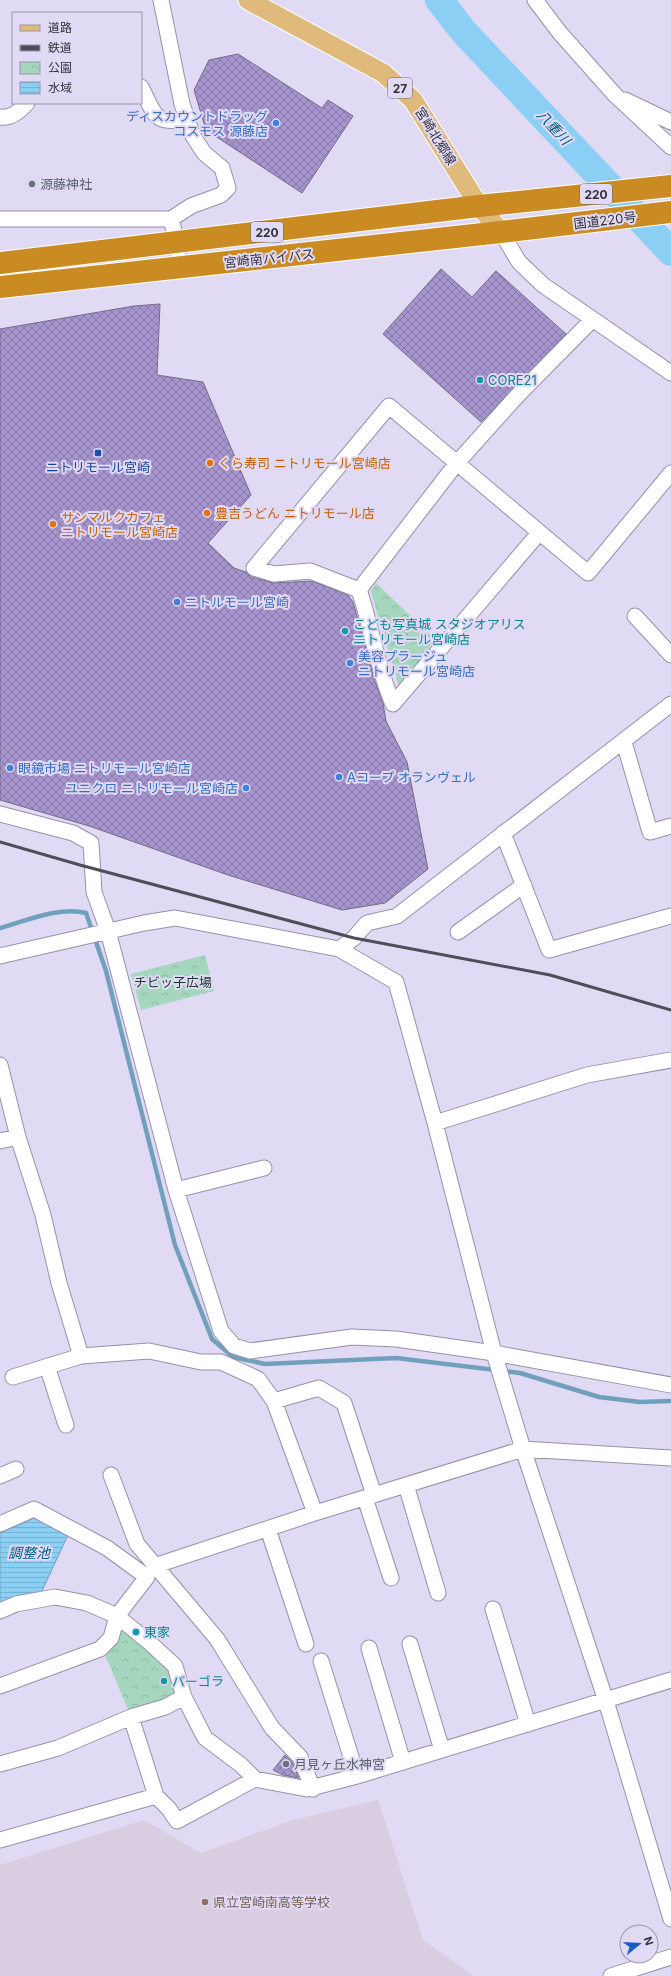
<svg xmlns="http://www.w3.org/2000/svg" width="671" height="1976" font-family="Inter,'Noto Sans JP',sans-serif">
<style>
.education{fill:#d8cde1}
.park{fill:url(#park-crowns)}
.water{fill:url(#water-rules);stroke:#71a0bd}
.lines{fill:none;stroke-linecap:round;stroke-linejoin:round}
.stream{stroke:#71a0bd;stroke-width:4.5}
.river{stroke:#8bcff5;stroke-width:28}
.building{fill:url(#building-cross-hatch);stroke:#736d84}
.minor-casing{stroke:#9790a8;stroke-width:17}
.major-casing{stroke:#fff;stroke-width:21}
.highway-casing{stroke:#fff;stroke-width:24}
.minor{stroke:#fff;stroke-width:15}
.major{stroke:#dfba7a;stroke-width:19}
.highway{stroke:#ca8c22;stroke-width:22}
.rail{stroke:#504d59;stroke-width:3}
.shop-dot{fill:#3f7fe0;stroke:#e1daf4;stroke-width:1.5}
.worship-dot{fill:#6b7280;stroke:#e1daf4;stroke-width:1.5}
.culture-dot{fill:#0f9aa8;stroke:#e1daf4;stroke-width:1.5}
.transit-dot{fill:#1a4fb4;stroke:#e1daf4;stroke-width:1.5}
.food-dot{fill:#e8710a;stroke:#e1daf4;stroke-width:1.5}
.education-dot{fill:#8d6e63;stroke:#e1daf4;stroke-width:1.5}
.labels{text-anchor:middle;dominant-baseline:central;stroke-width:4;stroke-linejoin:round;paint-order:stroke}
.shield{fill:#e1daf4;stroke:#676472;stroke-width:1}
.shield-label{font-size:12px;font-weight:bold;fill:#33313b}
.shop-label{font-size:13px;fill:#366cbe;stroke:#e1daf4;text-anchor:start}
.street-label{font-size:13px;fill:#33313b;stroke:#e1daf4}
.worship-label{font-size:13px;fill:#5b616d;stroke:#e1daf4;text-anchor:start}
.culture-label{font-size:13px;fill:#0d838f;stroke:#e1daf4;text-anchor:start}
.food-label{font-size:13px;fill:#c56008;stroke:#e1daf4;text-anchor:start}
.transit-label{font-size:13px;fill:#164399;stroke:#e1daf4}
.park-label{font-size:13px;fill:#143526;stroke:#e1daf4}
.education-label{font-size:13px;fill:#785e54;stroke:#e1daf4;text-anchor:start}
.water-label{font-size:14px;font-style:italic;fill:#045f82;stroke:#e1daf4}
</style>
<defs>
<pattern id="park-crowns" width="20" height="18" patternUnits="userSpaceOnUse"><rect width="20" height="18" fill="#a4d7bd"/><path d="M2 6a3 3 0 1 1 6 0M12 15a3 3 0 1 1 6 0" fill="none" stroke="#8eb9a3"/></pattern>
<pattern id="water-rules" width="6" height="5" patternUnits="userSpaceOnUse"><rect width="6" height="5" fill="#8bcff5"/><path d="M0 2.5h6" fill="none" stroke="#78b2d3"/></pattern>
<pattern id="building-cross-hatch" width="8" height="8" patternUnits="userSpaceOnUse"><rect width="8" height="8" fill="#a694cf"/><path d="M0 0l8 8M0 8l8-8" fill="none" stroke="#8879a9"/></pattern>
</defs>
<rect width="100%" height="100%" fill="#e1daf4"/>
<path class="education" d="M378 1800 423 1940 474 1976H0V1865L144 1820 201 1853 293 1820Z"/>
<path class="park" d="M376 583 435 639 400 689 371 592Z
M205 955 214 991 141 1010 131 974Z
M126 1625 174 1672 180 1691 162 1702 129 1712 104 1652 112 1646Z"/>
<path class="water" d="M34 1518 68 1535 41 1593 21 1595 0 1603V1533Z"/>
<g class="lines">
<path class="stream" d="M0 928C25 921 60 906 86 913L106 971 175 1245 212 1339 233 1357 265 1364 396 1358 520 1373 599 1397 640 1402 671 1401"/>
<path class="river" d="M439 0 464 32 671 252"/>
</g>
<path class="building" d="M238 54 322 108 328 100 353 116 302 193 206 130 194 90 209 60Z
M441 269 472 297 496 271 566 334 481 422 383 334Z
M160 304 157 375 203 382 251 495 208 543 234 568 246 572 251 577 274 583 312 581 348 595 353 602 374 679 383 703 386 721 407 762 428 869 385 903 342 910 228 875 89 826 0 800V329L134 306Z
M285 1755 292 1762 299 1778 283 1775 273 1770Z"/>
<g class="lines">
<g class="minor-casing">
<path id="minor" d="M535 0 560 33 615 95 671 147
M141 87C155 114 153 125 187 119
M625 100 671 122
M0 117C11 119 20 111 27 103
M0 219H171L191 206 221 195 228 188 222 168 204 153 193 136 182 104 161 0
M171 219 177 242 179 267
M501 232 519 262 543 285 671 373
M539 533 393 704C377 668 372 628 359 590L456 464 517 396 592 320
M359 590 310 571 274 574 254 568 389 406 588 573 671 473
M635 616 671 655
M624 742 650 832 671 826
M0 814 73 833 91 843 94 892 108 931 176 1190 221 1331 234 1346 250 1351 352 1337 396 1339 494 1353 671 1385
M503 833 549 950 671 916
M458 932 524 885
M339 949 354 938 367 923 397 916 671 704
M0 956 144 923 175 918 339 949 396 982 435 1123 494 1353 523 1449 606 1701 671 1919
M0 1065 18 1137 43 1215 59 1283 81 1356
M435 1123 587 1075 671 1060
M0 1141 18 1137
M176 1190 264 1168
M47 1366 66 1425
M13 1377 81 1356 149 1351 201 1362H221L258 1379 274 1401 315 1513
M274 1401 319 1388 344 1403 374 1495
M111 1475 137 1544 217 1639 272 1728 300 1757 313 1789
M0 1476 16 1469
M406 1485 438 1593
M365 1498 391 1578
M0 1524 34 1509 107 1548 147 1577 117 1616 111 1638 100 1649 0 1686
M268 1529 306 1644
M154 1566 315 1513 523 1449 671 1458
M493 1609 528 1724
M0 1611 16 1604 55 1597 87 1603 117 1616 150 1643 175 1666 184 1697 205 1738 241 1765 255 1779 307 1789 357 1776 671 1680
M410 1644 442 1750
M369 1648 403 1762
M321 1661 357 1776
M131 1717 156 1796
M0 1764 58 1748 131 1717 165 1707 184 1697
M0 1840 156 1796 169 1809 177 1821 255 1779
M611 1976 671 1957"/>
</g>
<g class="major-casing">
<path id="major" d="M248 0 383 73 413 100 479 206 501 232"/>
</g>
<g class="highway-casing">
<path id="highway" d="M0 263 479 206 671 186
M0 287 501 232 671 212"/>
</g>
<use href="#minor" class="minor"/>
<use href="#major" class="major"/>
<use href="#highway" class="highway"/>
<path class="rail" d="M0 842 80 865 354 938 550 975 671 1010"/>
</g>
<g class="shop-dot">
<circle cx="276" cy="123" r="4"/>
<circle cx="177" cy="602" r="4"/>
<circle cx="350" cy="663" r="4"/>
<circle cx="10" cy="768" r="4"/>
<circle cx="339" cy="777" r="4"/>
<circle cx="246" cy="788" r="4"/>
</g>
<g class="worship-dot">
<circle cx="32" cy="184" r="4"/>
<circle cx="286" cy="1764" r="4"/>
</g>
<g class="culture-dot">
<circle cx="480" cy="380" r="4"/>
<circle cx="345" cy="631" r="4"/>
<circle cx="136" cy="1632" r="4"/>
<circle cx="164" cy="1681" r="4"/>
</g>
<rect class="transit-dot" x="94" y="449" width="8" height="8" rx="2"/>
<g class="food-dot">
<circle cx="210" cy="463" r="4"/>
<circle cx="207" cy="513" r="4"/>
<circle cx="53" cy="524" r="4"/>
</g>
<circle class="education-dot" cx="205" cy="1902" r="4"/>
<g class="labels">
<g class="shield">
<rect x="388" y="78" width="24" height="20" rx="3"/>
<rect x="580" y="184" width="32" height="20" rx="3"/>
<rect x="251" y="222" width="32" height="20" rx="3"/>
</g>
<g class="shield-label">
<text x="400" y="88">27</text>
<text x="596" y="194">220</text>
<text x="267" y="232">220</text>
</g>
<g class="shop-label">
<text x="268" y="116" text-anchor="end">ディスカウントドラッグ<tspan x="268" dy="15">コスモス 源藤店</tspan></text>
<text x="185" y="602">ニトルモール宮崎</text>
<text x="358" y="656">美容プラージュ<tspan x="358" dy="15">ニトリモール宮崎店</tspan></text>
<text x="18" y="768">眼鏡市場 ニトリモール宮崎店</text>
<text x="347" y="777">Aコープ オランヴェル</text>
<text x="238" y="788" text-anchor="end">ユニクロ ニトリモール宮崎店</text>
</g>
<g class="street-label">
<text transform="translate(436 136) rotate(58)">宮崎北郷線</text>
<text transform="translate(605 220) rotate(-7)">国道220号</text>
<text transform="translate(269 258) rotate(-6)">宮崎南バイパス</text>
</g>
<g class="worship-label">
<text x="40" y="184">源藤神社</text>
<text x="294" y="1764">月見ヶ丘水神宮</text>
</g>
<g class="culture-label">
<text x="488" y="380">CORE21</text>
<text x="353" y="624">こども写真城 スタジオアリス<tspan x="353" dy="15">ニトリモール宮崎店</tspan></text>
<text x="144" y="1632">東家</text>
<text x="172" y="1681">パーゴラ</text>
</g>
<g class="food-label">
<text x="218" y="463">くら寿司 ニトリモール宮崎店</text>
<text x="215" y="513">豊吉うどん ニトリモール店</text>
<text x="61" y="517">サンマルクカフェ<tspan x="61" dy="15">ニトリモール宮崎店</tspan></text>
</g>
<g class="transit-label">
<text x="98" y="467">ニトリモール宮崎</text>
</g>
<g class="park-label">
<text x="173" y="982">チビッ子広場</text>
</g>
<g class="education-label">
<text x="213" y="1902">県立宮崎南高等学校</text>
</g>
<g class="water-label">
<text transform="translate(554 127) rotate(47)">八重川</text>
<text x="29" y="1552">調整池</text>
</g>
</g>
<rect x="12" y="12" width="130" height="92" fill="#e1daf4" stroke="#9b96aa"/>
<rect x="20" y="25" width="20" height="6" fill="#dfba7a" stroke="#9b96aa"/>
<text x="48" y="32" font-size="12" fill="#33313b">道路</text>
<rect x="20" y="45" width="20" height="6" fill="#504d59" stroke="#9b96aa"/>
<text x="48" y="52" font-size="12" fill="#33313b">鉄道</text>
<rect x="20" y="62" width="20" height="12" fill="url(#park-crowns)" stroke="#9b96aa"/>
<text x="48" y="72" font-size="12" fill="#33313b">公園</text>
<rect x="20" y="82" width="20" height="12" fill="url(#water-rules)" stroke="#9b96aa"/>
<text x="48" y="92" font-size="12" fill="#33313b">水域</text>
<g transform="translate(639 1944) rotate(72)"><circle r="19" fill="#e1daf4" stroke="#9b96aa"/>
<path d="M0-3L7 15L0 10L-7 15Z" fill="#1b5cc7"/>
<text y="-6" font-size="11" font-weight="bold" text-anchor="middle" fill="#33313b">N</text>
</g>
</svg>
